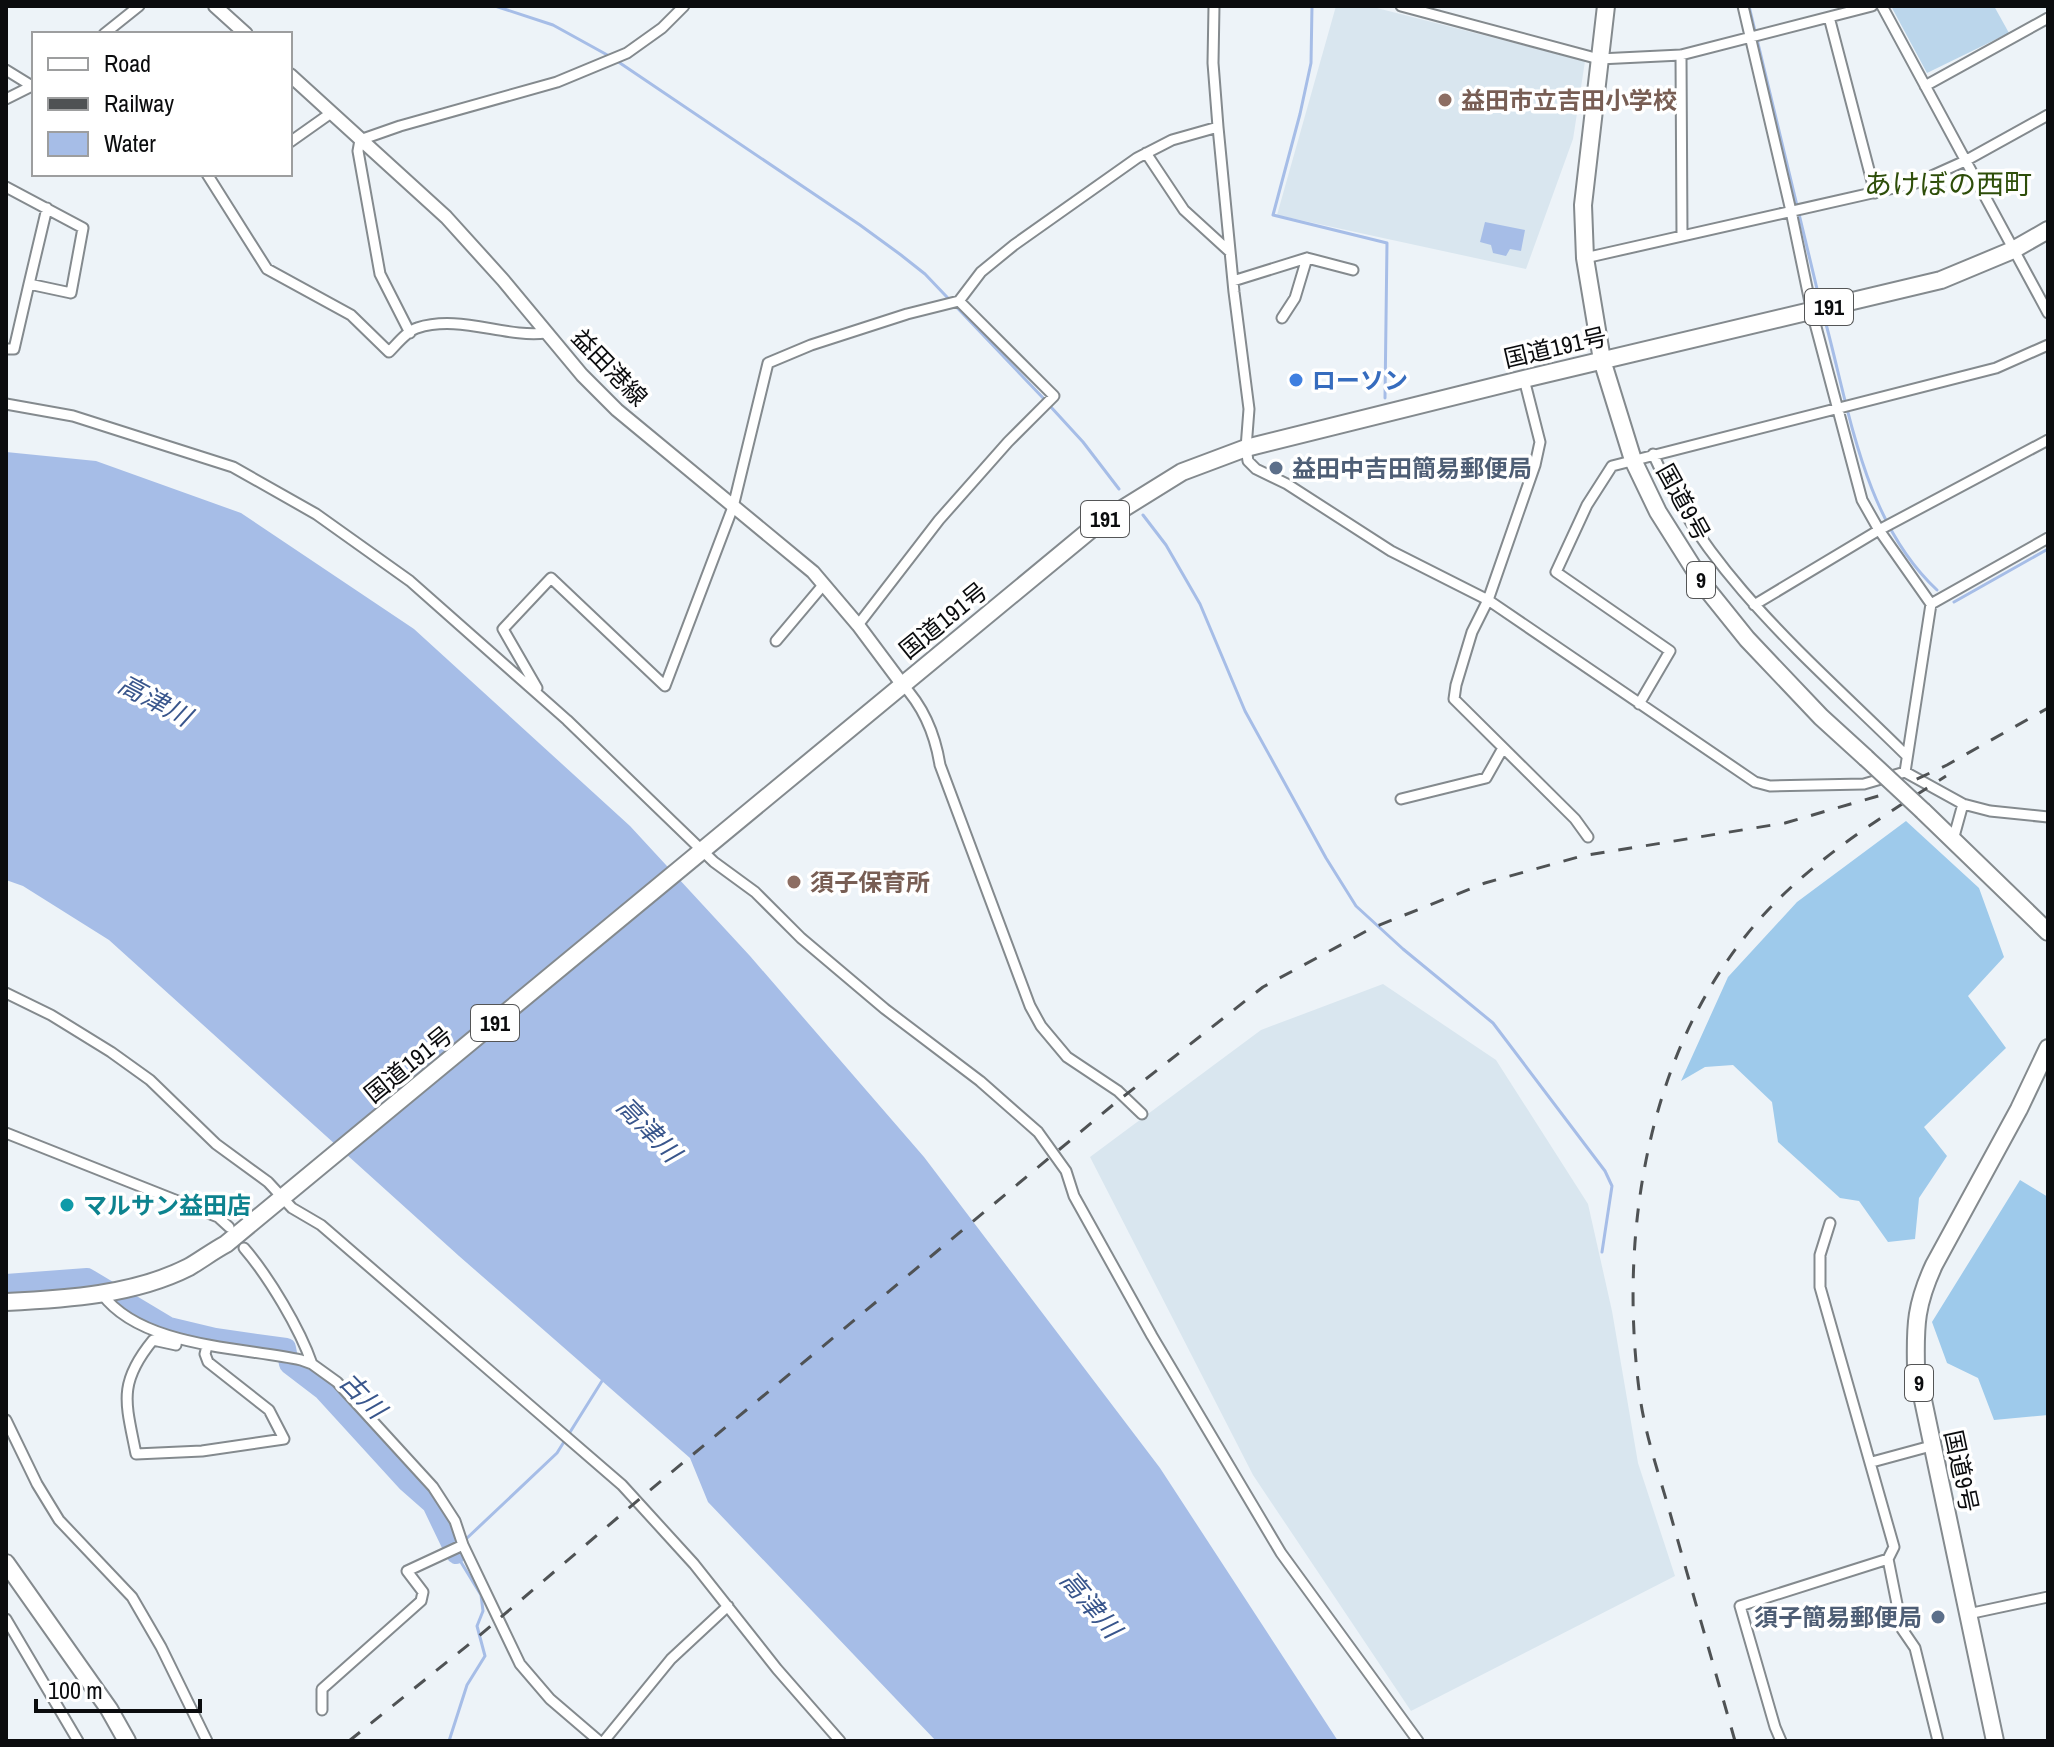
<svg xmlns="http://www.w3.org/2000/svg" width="2054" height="1747" font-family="'Archivo Narrow','Noto Sans JP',sans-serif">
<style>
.built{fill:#d9e6ef}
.green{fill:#bbd6eb}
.forest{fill:#9ecaeb}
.water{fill:#a6bde7}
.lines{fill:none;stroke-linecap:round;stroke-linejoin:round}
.stream{stroke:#a6bde7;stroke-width:3}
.river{stroke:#a6bde7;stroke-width:20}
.street-casing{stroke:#848a8e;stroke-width:13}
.secondary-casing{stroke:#848a8e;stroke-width:16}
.highway-casing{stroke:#848a8e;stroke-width:20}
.street{stroke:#fff;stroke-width:9}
.secondary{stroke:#fff;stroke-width:12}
.highway{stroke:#fff;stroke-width:16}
.rail{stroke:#4f5254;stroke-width:3;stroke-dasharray:14 14;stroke-linecap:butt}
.highway-bridge-casing{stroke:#848a8e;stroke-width:20;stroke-linecap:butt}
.highway-bridge{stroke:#fff;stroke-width:16}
.education-dot{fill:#8d6e63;stroke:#fff;stroke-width:3}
.shop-dot{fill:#3f7fe0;stroke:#fff;stroke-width:3}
.service-dot{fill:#5c6f8a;stroke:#fff;stroke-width:3}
.culture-dot{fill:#0f9aa8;stroke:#fff;stroke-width:3}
.labels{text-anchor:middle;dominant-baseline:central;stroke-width:7;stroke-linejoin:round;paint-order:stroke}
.shield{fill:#fff;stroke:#545556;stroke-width:2}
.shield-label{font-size:22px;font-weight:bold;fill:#0b0c0e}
.education-label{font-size:24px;font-weight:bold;fill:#785e54;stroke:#fff;text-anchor:start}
.street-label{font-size:24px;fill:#0b0c0e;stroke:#fff}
.shop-label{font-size:24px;font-weight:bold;fill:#366cbe;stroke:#fff;text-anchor:start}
.service-label{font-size:24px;font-weight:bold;fill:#4e5e75;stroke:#fff;text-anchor:start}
.culture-label{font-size:24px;font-weight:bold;fill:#0d838f;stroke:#fff;text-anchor:start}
.water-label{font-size:26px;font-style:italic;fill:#39568c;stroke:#fff}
.quarter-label{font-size:28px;fill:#2e4e09;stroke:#fff}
</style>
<rect width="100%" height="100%" fill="#edf3f8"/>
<path class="built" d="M1336 6H1369L1585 61 1573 139 1526 269 1277 215Z
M1383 984 1496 1060 1588 1204 1612 1311 1638 1463 1675 1576 1411 1711 1253 1475 1090 1157 1261 1030Z"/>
<path class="green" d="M1891 6H1994L2009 33 1927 73Z"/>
<path class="forest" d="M1906 821 1979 888 2004 957 1968 996 2006 1048 1924 1127 1947 1156 1919 1198 1915 1239 1888 1242 1859 1201 1840 1198 1778 1142 1772 1102 1733 1065 1705 1067 1681 1081 1728 977 1797 902Z
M2020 1180 2048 1197V1415L1994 1420 1978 1378 1947 1363 1932 1322Z"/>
<path class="water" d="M1485 222 1525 230 1521 251 1510 249 1506 256 1493 253 1491 245 1480 242Z
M6 452 96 461 241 513 414 629 630 826 750 956 924 1157 1160 1468 1338 1741H936L708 1502 690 1458 459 1256 109 940 23 886 6 880Z"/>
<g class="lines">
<path class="stream" d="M495 6 553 25 611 57
M1312 6 1311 63 1300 114 1273 215 1387 243 1385 398
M1749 6 1818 293
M617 61 860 225 901 255 925 274 1045 400
M1826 324C1850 414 1865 523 1937 590
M1050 406 1083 442 1119 489
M1143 515 1166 545 1200 604 1245 711 1326 858 1356 906 1403 949 1493 1023 1605 1171 1612 1186 1602 1252
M1954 602 2048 549
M465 1540 557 1453 602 1381
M449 1741 467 1685 485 1656 477 1626 483 1611 481 1595 456 1554 459 1550"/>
<path class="river" d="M6 1284 87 1278 169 1327 215 1338 286 1348 289 1364 323 1390 407 1482 432 1504 456 1554"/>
<g class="street-casing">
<path id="street" d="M1214 6 1213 63 1218 127 1234 292 1249 409 1246 448 1248 461 1256 469 1287 484 1391 551 1488 600 1755 782 1770 786 1864 784 1905 772
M1401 6 1599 59 1681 55 1872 6
M1743 6 1791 211 1812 312 1862 500 1879 530 1931 604 1905 772 1963 804 1990 811 2048 817
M1882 6 2048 313
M1829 17 1875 193
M104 34 139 6
M1681 55 1682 236
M6 70 32 86
M1925 86 2048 18
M6 99 34 85
M290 142 331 113
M1146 153 1184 210 1230 252
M207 174 267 269 351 315 389 352C397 344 407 331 417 328 460 314 504 338 546 333
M6 187 83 228 71 293 29 284 47 208
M1585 258 1916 183 1965 161 2048 115
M1233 281 1307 258 1353 270
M1282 318 1295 298 1307 258
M410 333 380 274 358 151 360 140 400 126 557 82 627 53 662 28 684 6
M6 349H14L29 284
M1524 379 1540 442 1535 465 1488 600 1472 632 1456 685 1454 699 1575 819 1588 837
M6 404 73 416 233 467 316 514 410 581 567 720 714 862 755 892 801 938 885 1009 980 1081 1038 1132 1066 1171 1074 1196 1152 1336 1281 1553 1418 1741
M1653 454C1708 577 1812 662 1906 755
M1931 604 2048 538
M1754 605 1879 530 2048 440
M858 625 939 520 1008 442 1054 396 959 301
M776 641 824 584
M902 684C924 707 935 734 940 765L1030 1006 1041 1026 1067 1057 1118 1091 1142 1114
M537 688 503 629 551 578 665 686 733 507 768 363 811 345 907 314 959 301 981 272 1014 245 1137 158 1172 140 1218 127
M1639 704 1670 651 1556 572 1587 505 1612 466 1996 368 2048 345
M1401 799 1486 778 1503 748
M1953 840 1963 804
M6 993 51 1015 111 1052 150 1080 216 1144 268 1182 292 1208 321 1225 622 1485 694 1564 777 1669 840 1741
M6 1133 218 1217 229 1227
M1830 1223 1820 1255V1287L1894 1547 1888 1559
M244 1248C269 1277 300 1329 312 1364
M102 1294C141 1347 240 1347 301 1360L312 1364 337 1382 433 1487 455 1521 463 1545 520 1664 550 1699 599 1741
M177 1339 176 1345 153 1340C117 1384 126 1403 136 1454L202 1451 284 1439 269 1410 208 1362 205 1354 207 1346
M6 1420 37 1484 59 1520 132 1597 161 1647 207 1741
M1872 1462 1931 1446
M1968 1614 2048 1597
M6 1619 78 1741
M322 1710V1689L421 1601 423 1592 407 1571 463 1545
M604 1741 671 1659 728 1606
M1781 1741 1775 1727 1740 1606 1888 1559 1902 1629 1915 1648 1938 1741"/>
</g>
<g class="secondary-casing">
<path id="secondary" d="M215 6 246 34
M290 75 446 217 503 280 582 375 617 410 813 572 858 625 902 684"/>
</g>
<g class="highway-casing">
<path id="highway" d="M1606 6 1583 205 1585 258 1602 360 1633 460 1658 512 1706 588 1747 639 1821 717 1866 758
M1923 811 2048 932
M6 1302C66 1299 134 1295 189 1267 201 1260 213 1251 226 1244L1095 526 1182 472 1246 448 1524 379 1941 280 2013 250 2048 230
M6 1563 109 1709 127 1741
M1995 1741 1916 1367C1915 1324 1916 1304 1934 1265L2019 1109 2048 1048"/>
</g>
<use href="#street" class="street"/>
<use href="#secondary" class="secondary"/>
<use href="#highway" class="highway"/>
<path class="rail" d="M349 1741 473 1641 643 1496 1114 1104 1263 987 1372 928 1485 883 1582 856 1785 823 1885 794 1947 765 2048 708
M1735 1741C1714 1667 1693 1594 1672 1520 1661 1480 1646 1439 1640 1397 1617 1230 1649 1037 1768 910 1820 855 1883 816 1946 776"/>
<g class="highway-bridge-casing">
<path id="highway-bridge" d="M1866 758 1923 811"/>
</g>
<use href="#highway-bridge" class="highway-bridge"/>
</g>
<g class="education-dot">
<circle cx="1445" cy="100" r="8"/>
<circle cx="794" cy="882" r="8"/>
</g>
<circle class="shop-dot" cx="1296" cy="380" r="8"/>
<g class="service-dot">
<circle cx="1276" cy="468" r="8"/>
<circle cx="1938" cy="1617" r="8"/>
</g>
<circle class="culture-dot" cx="67" cy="1205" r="8"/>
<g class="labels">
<g class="shield">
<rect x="1805" y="289" width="48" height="36" rx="6"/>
<rect x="1081" y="501" width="48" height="36" rx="6"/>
<rect x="1687" y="562" width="28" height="36" rx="6"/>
<rect x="471" y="1005" width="48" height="36" rx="6"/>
<rect x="1905" y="1365" width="28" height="36" rx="6"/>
</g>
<g class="shield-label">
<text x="1829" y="307">191</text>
<text x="1105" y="519">191</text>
<text x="1701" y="580">9</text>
<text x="495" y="1023">191</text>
<text x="1919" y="1383">9</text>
</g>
<g class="education-label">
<text x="1461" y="100">益田市立吉田小学校</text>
<text x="810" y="882">須子保育所</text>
</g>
<g class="street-label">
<text transform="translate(1555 347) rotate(-13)">国道191号</text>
<text transform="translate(610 367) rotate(46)">益田港線</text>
<text transform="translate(1684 502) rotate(61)">国道9号</text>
<text transform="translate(943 620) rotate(-39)">国道191号</text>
<text transform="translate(408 1064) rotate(-39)">国道191号</text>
<text transform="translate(1962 1471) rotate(78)">国道9号</text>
</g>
<g class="shop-label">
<text x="1312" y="380">ローソン</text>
</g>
<g class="service-label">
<text x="1292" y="468">益田中吉田簡易郵便局</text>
<text x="1922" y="1617" text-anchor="end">須子簡易郵便局</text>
</g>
<g class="culture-label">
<text x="83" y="1205">マルサン益田店</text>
</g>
<g class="water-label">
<text transform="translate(155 700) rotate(28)">高津川</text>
<text transform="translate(649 1129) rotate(46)">高津川</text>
<text transform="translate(363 1395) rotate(46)">古川</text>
<text transform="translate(1091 1604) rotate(50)">高津川</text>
</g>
<g class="quarter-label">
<text x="1948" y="184">あけぼの西町</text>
</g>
</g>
<rect width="2054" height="1747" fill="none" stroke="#0b0c0e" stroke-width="16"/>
<rect x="32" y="32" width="260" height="144" fill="#ffffff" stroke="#9d9e9f" stroke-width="2"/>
<rect x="48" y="58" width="40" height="12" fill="#ffffff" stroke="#9d9e9f" stroke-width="2"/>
<text x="104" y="72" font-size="24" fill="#0b0c0e">Road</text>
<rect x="48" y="98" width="40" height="12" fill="#4f5254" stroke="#9d9e9f" stroke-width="2"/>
<text x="104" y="112" font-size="24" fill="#0b0c0e">Railway</text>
<rect x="48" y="132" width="40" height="24" fill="#a6bde7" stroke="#9d9e9f" stroke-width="2"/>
<text x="104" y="152" font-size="24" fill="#0b0c0e">Water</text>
<path d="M36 1699v12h164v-12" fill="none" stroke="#0b0c0e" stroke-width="4"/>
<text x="48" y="1699" font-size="24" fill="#0b0c0e" stroke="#ffffff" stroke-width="6" paint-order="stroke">100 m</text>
</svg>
